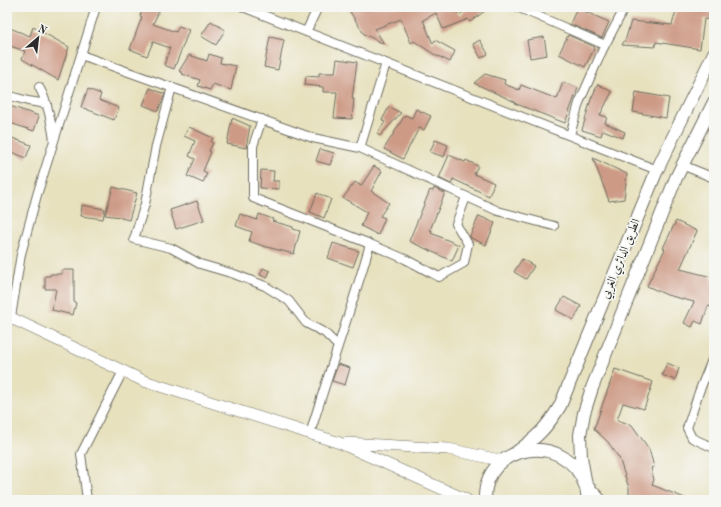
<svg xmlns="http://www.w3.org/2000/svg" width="721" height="507" font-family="'Old Standard TT',Amiri,serif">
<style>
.building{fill:#cd9a85}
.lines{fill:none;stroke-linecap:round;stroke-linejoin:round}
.street-casing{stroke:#6d6b5e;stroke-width:10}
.secondary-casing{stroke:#6d6b5e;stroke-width:12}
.primary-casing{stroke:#6d6b5e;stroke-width:14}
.street{stroke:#fff;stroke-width:8}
.secondary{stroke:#fff;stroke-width:11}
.primary{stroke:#fff;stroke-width:12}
.labels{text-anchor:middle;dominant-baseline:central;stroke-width:3.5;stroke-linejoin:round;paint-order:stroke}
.street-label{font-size:12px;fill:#2b2b2b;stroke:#f6f6f2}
</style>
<rect width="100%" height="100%" fill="#f6f6f2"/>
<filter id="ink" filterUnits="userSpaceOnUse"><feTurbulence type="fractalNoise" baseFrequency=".025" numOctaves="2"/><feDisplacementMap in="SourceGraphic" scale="8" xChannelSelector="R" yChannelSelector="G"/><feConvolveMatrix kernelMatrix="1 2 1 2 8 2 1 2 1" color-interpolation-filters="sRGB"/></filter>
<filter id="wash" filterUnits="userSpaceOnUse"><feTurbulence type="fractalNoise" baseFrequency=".012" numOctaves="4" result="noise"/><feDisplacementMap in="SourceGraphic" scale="16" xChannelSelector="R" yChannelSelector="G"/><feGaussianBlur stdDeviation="0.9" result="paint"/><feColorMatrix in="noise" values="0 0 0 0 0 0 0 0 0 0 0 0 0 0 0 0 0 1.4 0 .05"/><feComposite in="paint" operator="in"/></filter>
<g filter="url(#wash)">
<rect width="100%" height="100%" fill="#e7e1be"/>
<g id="blocks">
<path class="building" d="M143 7H161L153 24 176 32 179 26 189 30 174 69 164 65 170 48 153 42 147 56 130 49 142 17 140 16Z
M347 7H454L459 15 471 7H490L470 22 468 19 443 29 436 13 423 20 433 44 435 40 455 51 450 62 438 56V57L414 41 411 43 401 19 375 29 384 44 364 34Z
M677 7H714L712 20 704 19 700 49 656 42 655 47 622 45 626 38 631 21 672 25Z
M577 8 609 22 602 38 570 24Z
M211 21 225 30 216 45 201 36Z
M7 27 30 36 33 27 69 47 58 80 22 59 25 51 7 45Z
M568 35 595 47 585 67 559 54Z
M270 37 284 40 278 70 264 67Z
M544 37 547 55 530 58 527 40Z
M480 40 488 54 481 58 473 44Z
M209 54 221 58 220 63 236 66 231 90 213 84 210 90 198 86 200 80 182 74 183 73 179 71 189 55 207 61Z
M337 59 357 62 352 99H354L352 119 334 118 337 92H323V87L305 85 306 76 319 77V73H335Z
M485 74 505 80 504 84 519 90 521 85 557 99 563 82 578 88 565 123 514 103 515 102 474 83Z
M598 84 612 92 600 115 607 117 605 123 625 132 623 138 603 130 601 136 582 130 591 99Z
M150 88 165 94 158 111 143 105Z
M88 89 101 94 99 100 119 108 114 120 81 107Z
M636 92 669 98 666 118 633 112Z
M7 105 39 116 34 131 7 122Z
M389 107 401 113 380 136 377 134 385 122 382 120Z
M416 109 431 116 424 130 419 128 403 159 384 149 405 115 412 118Z
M232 118 250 126 246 148 227 144Z
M189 127 213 138 211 142 213 143 209 151 211 152 203 171 207 173 203 183 187 176 195 159 189 156 195 141 184 136Z
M7 136 31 145 26 158 7 150Z
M435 140 448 145 444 157 430 152Z
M320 149 334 153 330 165 316 161Z
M449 155 465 162 466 160 478 166 474 174 494 183 489 196 453 179 451 184 439 178Z
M593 158 627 174 624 199 609 201Z
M374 166 382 171 371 191 389 203 380 216 385 218 378 235 361 226 367 212 343 198 355 182 361 186Z
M261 170 274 171 273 181H279V189L260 188Z
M113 187 137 193 129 220 121 218V217L105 215Z
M434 188 445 193 430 230H432L431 233 459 245 452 261 409 241 430 190 433 191Z
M317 193 331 199 324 218 310 212Z
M197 201 204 220 176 229 170 210Z
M82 205 105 209 103 219 81 216Z
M240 214 257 220 259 214 273 219 272 221 293 227V229L300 231 294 254 263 246 249 241 252 232 236 226Z
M479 216 495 223 486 245 471 238 470 236Z
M676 221 697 231 680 269 712 277 711 283 714 284V308L708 306 702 324 695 321 692 327 684 323 694 302 667 295 647 286 665 249 663 248Z
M333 243 359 251 353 267 328 258Z
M522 259 534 266 526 279 514 272Z
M263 268 270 271 267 278 260 275Z
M62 270H74V302L76 303 73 315 52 310 56 289H45V276H50L51 274H62Z
M564 297 581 306 574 320 556 310Z
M667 363 679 368 675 380 662 375Z
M338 364 350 368 345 385 332 381Z
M615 369 653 382 644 409 623 403 617 420 632 425 649 449 654 467 651 468 654 480 652 485 690 500H629V488L619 458 608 442 594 429Z"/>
</g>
</g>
<g filter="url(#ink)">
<use href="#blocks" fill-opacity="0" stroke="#6d6b5e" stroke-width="1"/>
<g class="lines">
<g class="street-casing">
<path id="street" d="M243 7 657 170
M517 7 605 45
M306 32 318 7
M81 55 313 138 360 148 498 211 554 226
M39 87C48 103 51 121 54 140
M172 87 156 146 145 204 134 239 171 248 200 264 234 274 265 286 289 301 306 323 325 333 338 346
M7 95 28 101 47 104
M262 119 253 146V198L370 244C352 308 329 370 310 434
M570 135 579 103 603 49 625 7
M360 148 386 63
M682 165 714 178
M370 244 405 259 439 277 464 263 468 244 456 224 466 197
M11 317 21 254 37 195 96 7
M714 355 699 392 687 428 692 438 714 448
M87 500 81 454 123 371"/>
</g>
<g class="secondary-casing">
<path id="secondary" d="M7 316 144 381 340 443 467 500
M347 443 448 449 504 461"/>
</g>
<g class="primary-casing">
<path id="primary" d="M514 454C536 438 546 429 560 406L657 170 714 53
M485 500C483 443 566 430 585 485 587 489 587 495 588 500
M600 500 586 485 581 457 580 435 584 413 592 388 676 178 714 102"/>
</g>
<use href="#street" class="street"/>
<use href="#secondary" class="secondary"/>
<use href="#primary" class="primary"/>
</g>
</g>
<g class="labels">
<g class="street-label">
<text transform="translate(621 259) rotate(-68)">الطريق الدائري الغربي</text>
</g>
</g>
<rect width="721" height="507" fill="none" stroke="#f6f6f2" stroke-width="24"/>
<g transform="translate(38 38) rotate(28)" stroke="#f6f6f2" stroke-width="3" paint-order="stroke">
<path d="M0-3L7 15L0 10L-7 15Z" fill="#2b2b2b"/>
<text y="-6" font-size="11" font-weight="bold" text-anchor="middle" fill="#2b2b2b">N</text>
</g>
</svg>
